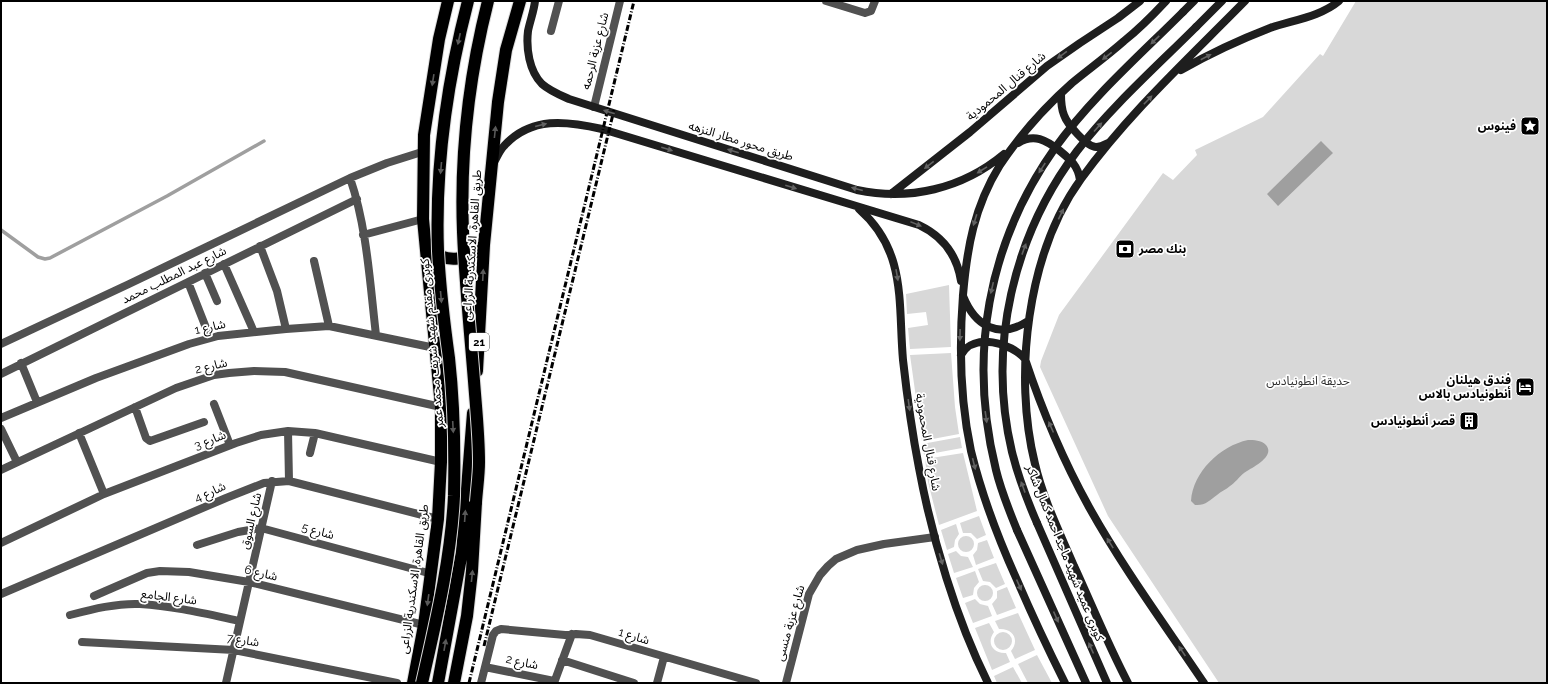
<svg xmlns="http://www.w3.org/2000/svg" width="1548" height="684" font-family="Raleway,'Noto Sans Arabic',sans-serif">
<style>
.green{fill:#d8d8d8}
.water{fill:#9f9f9f}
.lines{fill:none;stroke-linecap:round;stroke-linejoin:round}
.stream{stroke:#9f9f9f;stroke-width:3.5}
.highway-casing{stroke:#dbdbdb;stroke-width:14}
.street{stroke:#515151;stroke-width:8}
.secondary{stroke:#1e1e1e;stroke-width:8}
.highway{stroke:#000;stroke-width:12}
.rail{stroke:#000;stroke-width:3;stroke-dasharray:6 2 1 2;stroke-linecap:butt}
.highway-bridge-casing{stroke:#dbdbdb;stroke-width:14;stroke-linecap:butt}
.secondary-bridge{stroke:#1e1e1e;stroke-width:8}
.highway-bridge{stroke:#000;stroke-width:12}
.oneway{fill:#595959}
.oneway2{fill:#626262}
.labels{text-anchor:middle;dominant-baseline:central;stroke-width:3.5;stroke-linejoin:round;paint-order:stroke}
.shield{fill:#fff;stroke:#4c4c4c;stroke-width:1}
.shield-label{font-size:11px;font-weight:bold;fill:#000}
.street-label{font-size:12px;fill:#000;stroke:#fff}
.poi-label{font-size:12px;font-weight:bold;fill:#000;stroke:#fff;text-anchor:end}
.park-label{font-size:12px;fill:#2f2f2f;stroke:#fff}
</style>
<rect width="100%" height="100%" fill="#fff"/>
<path class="green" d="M1356 1H1547V683H1219L1108 516 1040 367 1041 361 1059 315 1163 173 1173 180 1197 155 1195 150 1263 117 1320 54 1323 56Z
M949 285 951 347 910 349 908 328 928 325 926 312 907 314 906 294Z
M951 353 955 407 959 434 922 441 910 355Z
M960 437 962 448 924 455 922 444Z
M963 453 977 511 939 525 928 482 925 459Z
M979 516 986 535 977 539 971 533H963L960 523Z
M956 524 959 534 955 540 954 547 947 550 941 530Z
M958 544a8 8 0 1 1 16 0a8 8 0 1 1-16 0Z
M987 540 994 558 976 565 973 555 977 550 978 543Z
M956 551 961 556 968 557 973 567 954 573 948 554Z
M996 563 1005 584 996 588 990 582 983 581 978 569Z
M975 571 979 582 974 588 973 595 963 598 956 578Z
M977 593a8 8 0 1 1 16 0a8 8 0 1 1-16 0Z
M1007 587 1016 608 997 615 992 604 997 598V591Z
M975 599 980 604 988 606 992 616 973 623 965 603Z
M1018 613 1035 650 1015 659 1011 651C1020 640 1013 628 999 629L995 621Z
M989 623 994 632C986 643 993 654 1006 653L1010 662 992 670 975 628Z
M994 641a9 9 0 1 1 18 0a9 9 0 1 1-18 0Z
M1037 655 1052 683H1028L1018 664Z
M1013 667 1022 683H997L994 676Z"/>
<path class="water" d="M1321 141 1333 153 1278 206 1267 194Z
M1248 440C1254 440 1261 440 1266 445 1276 457 1251 468 1244 473 1239 477 1235 483 1230 486 1226 490 1221 491 1217 495 1210 500 1205 506 1195 505L1191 501C1193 472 1220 446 1248 440Z"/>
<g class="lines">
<path class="stream" d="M1 230 38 257 45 259 50 258 167 196 264 141"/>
<g class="highway-casing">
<path id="highway" d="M430 248C447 266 469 259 484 245
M477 371 484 245 498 102 506 50 520 1
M413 683 424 625 438 519 441 462V407L423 219 424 135 439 39 448 1
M438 683 462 552 473 413
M454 683 467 616 472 571 476 502"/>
</g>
<path class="street" d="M826 1 865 13 871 11 875 1
M551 31 559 1
M594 107 620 1
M350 178C367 227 370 284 376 335
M363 235 423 219
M260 246 277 291 286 329
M314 261 329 326
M224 264 254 332
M205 273 217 301
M188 282 210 338
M1 344 129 284 350 178 387 163 425 151
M21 363 37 402
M1 374 357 199
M214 404 230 445
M135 407 146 438 150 441 204 422
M1 418 96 378 189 344 218 336 286 329 329 326 435 348
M1 429 17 462
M288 431 289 481
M79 433 104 494
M310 453 315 433
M1 470 176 388 214 375 229 373 254 371 285 372 441 407
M1 543 104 494 236 443 261 435 288 431 315 433 441 462
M197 545 238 532 261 528 432 574
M1 594 226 498 264 483 289 481 438 519
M94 596 147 573 160 571 189 572 249 582 424 625
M70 615C93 609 117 603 140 604 174 606 207 614 240 621
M82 642 234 650 397 683
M562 660 634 683
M485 667 554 681
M226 683 272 481
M481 683 493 635 496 631 501 629 565 635 576 634 590 635 756 683
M554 683 572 634
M657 683 664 657
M786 683 809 594 820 575 828 566 836 559 857 550 884 544 935 537"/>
<path class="secondary" d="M535 1C534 11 530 21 528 31 526 48 529 71 542 84 550 91 560 95 569 99L857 190C909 201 962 189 1004 154
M1183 12 1194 1
M1196 27 1222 1
M1181 70C1209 54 1239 40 1270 28 1293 20 1320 17 1339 1
M1061 94C1061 101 1061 108 1064 115 1067 124 1087 147 1096 147 1100 147 1104 145 1108 143
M1018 143C1034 133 1046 140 1060 151 1071 160 1078 166 1080 180
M494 162C497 157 500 150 504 146 531 116 567 121 602 129L919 225C942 236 957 255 961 281
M891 194 970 132 1047 66 1080 43 1118 18 1140 1
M859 209C907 251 898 303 903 360 907 396 912 432 919 468 932 538 956 619 988 683
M963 296C975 326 999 340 1028 321
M961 355C973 332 1012 343 1025 359 1042 410 1063 460 1089 507 1123 568 1165 625 1204 683
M1037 523 1107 683
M1017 530 1086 683
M1065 683C1048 649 1032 615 1017 580 998 538 982 496 971 451 960 400 959 347 963 295 967 248 974 207 1000 165 1020 135 1045 107 1072 83 1089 69 1107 56 1124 41 1139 29 1153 15 1166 1
M1128 683C1108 645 1092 605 1074 566 1060 533 1043 499 1035 464 1013 376 1027 253 1081 179 1128 114 1189 58 1245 1"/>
<use href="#highway" class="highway"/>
<path class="rail" d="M484 646 614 110
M469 683 634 1"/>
<g class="highway-bridge-casing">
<path id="highway-bridge" d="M476 502C477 488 479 475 479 462 479 435 476 408 474 381 470 331 465 282 463 232 460 155 469 76 488 1
M422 683C436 621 451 559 454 496 455 450 454 403 449 358 444 322 440 287 438 251 435 167 447 82 468 1"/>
</g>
<path class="secondary-bridge" d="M1037 523C1027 500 1018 476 1012 452 987 347 1013 236 1077 151 1111 107 1157 66 1196 27
M1017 530C1009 510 1001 491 996 470 968 357 987 244 1055 148 1091 98 1139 56 1183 12"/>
<use href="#highway-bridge" class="highway-bridge"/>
</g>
<defs><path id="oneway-solid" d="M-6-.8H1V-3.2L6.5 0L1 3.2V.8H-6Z"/></defs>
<g class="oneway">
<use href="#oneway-solid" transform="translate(459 39) rotate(102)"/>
<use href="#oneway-solid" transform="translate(433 80) rotate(99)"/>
<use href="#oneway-solid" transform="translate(495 132) rotate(-84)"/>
<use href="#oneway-solid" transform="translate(441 168) rotate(95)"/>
<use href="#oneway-solid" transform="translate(483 275) rotate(-87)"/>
<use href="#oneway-solid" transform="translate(441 297) rotate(85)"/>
<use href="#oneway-solid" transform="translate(453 427) rotate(87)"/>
<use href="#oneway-solid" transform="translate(465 516) rotate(-86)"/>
<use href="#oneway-solid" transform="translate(472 576) rotate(-84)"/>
<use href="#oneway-solid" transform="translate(428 600) rotate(98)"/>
<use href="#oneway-solid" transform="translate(445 645) rotate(-80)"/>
</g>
<g class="oneway2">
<use href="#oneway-solid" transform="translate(1155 40) rotate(136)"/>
<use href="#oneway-solid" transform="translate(1062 55) rotate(144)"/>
<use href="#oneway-solid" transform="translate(1107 56) rotate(142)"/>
<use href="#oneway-solid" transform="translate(1206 57) rotate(-28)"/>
<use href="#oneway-solid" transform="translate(1148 100) rotate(-46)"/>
<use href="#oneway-solid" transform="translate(609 112) rotate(-162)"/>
<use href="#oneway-solid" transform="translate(541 125) rotate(-14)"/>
<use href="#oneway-solid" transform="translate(1098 127) rotate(-48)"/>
<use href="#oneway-solid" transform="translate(667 149) rotate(17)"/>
<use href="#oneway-solid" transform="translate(733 151) rotate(-163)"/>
<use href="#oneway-solid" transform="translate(929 165) rotate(142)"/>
<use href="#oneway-solid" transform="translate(1042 168) rotate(123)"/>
<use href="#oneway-solid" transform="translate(982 170) rotate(148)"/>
<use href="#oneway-solid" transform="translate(791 187) rotate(17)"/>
<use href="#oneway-solid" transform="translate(857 189) rotate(-165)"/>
<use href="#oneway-solid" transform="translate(1061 214) rotate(-64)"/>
<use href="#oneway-solid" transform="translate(975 220) rotate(107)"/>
<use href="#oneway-solid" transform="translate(916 224) rotate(22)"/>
<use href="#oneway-solid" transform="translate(1024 249) rotate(-70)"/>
<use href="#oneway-solid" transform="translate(897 275) rotate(80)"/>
<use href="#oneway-solid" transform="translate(992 288) rotate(103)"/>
<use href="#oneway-solid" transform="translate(960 335) rotate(91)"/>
<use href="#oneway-solid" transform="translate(909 405) rotate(82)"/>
<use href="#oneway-solid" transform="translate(986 417) rotate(82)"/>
<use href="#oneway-solid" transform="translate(1051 427) rotate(-114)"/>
<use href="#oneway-solid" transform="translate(974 464) rotate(76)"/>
<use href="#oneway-solid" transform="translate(1023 487) rotate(-110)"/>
<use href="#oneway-solid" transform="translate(1110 543) rotate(-122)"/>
<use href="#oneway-solid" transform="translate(941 559) rotate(73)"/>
<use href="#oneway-solid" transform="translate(1019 585) rotate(66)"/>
<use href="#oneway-solid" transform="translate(1056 617) rotate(66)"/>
<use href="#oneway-solid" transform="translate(1091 648) rotate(-114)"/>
<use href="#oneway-solid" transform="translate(1182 651) rotate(-124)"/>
</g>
<defs>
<g id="sight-square" transform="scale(1)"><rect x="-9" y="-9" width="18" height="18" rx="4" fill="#000" stroke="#fff"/><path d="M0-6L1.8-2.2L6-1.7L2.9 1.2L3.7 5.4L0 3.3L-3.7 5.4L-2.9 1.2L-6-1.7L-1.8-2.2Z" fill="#fff"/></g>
<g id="bank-square" transform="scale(1)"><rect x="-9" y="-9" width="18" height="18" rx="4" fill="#000" stroke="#fff"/><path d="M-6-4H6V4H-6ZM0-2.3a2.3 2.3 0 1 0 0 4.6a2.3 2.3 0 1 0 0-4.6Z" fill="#fff"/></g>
<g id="hotel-square" transform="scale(1)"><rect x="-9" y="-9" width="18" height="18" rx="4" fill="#000" stroke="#fff"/><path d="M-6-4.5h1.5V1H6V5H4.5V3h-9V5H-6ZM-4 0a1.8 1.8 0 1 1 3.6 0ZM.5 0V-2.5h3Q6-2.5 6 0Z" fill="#fff"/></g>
<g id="building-square" transform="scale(1)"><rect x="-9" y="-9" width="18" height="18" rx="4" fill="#000" stroke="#fff"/><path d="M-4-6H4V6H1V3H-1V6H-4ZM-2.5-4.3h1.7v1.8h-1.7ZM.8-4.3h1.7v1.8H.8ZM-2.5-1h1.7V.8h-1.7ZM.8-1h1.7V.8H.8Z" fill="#fff"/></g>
</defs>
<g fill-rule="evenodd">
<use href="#sight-square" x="1530" y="126"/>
<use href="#bank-square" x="1125" y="249"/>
<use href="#hotel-square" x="1525" y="387"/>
<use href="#building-square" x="1469" y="421"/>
</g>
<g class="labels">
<rect class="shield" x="469" y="333" width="20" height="18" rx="3"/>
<g class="shield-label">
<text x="479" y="342">21</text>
</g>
<g class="street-label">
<text transform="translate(595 51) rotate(-76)">شارع عزبة الرحمه</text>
<text transform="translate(1006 86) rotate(-40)">شارع قنال المحمودية</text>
<text transform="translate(741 141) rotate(17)">طريق محور مطار النزهه</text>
<text transform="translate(472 245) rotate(-86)">طريق القاهرة, الاسكندرية الزراعى</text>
<text transform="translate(174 275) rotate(-26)">شارع عبد المطلب محمد</text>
<text transform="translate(210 327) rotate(-12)">شارع 1</text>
<text transform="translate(432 343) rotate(-95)">كوبرى مقدم شهيد شريف محمد عمر</text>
<text transform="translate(211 366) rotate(-13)">شارع 2</text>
<text transform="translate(210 440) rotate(-21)">شارع 3</text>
<text transform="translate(928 442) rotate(80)">شارع قنال المحمودية</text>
<text transform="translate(210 492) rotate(-24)">شارع 4</text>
<text transform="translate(251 521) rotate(-77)">شارع السوق</text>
<text transform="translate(318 531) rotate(15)">شارع 5</text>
<text transform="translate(1065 553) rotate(68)">كوبرى عميد شهيد ماجد احمد كمال شاكر</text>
<text transform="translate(261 573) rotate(13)">شارع 6</text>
<text transform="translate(414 579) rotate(-82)">طريق القاهرة, الاسكندرية الزراعى</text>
<text transform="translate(169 597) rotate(7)">شارع الجامع</text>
<text transform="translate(790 623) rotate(-74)">شارع عزبة منسى</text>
<text transform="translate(634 636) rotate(17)">شارع 1</text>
<text transform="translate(243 640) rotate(9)">شارع 7</text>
<text transform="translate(522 662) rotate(12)">شارع 2</text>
</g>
<g class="poi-label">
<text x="1516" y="126">فينوس</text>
<text x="1139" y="249" text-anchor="start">بنك مصر</text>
<text x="1511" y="380">فندق هيلنان<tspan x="1511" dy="14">أنطونيادس بالاس</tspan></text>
<text x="1455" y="421">قصر أنطونيادس</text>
</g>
<g class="park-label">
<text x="1308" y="381">حديقة انطونيادس</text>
</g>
</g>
<rect width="1548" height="684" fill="none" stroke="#000000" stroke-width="4"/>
</svg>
